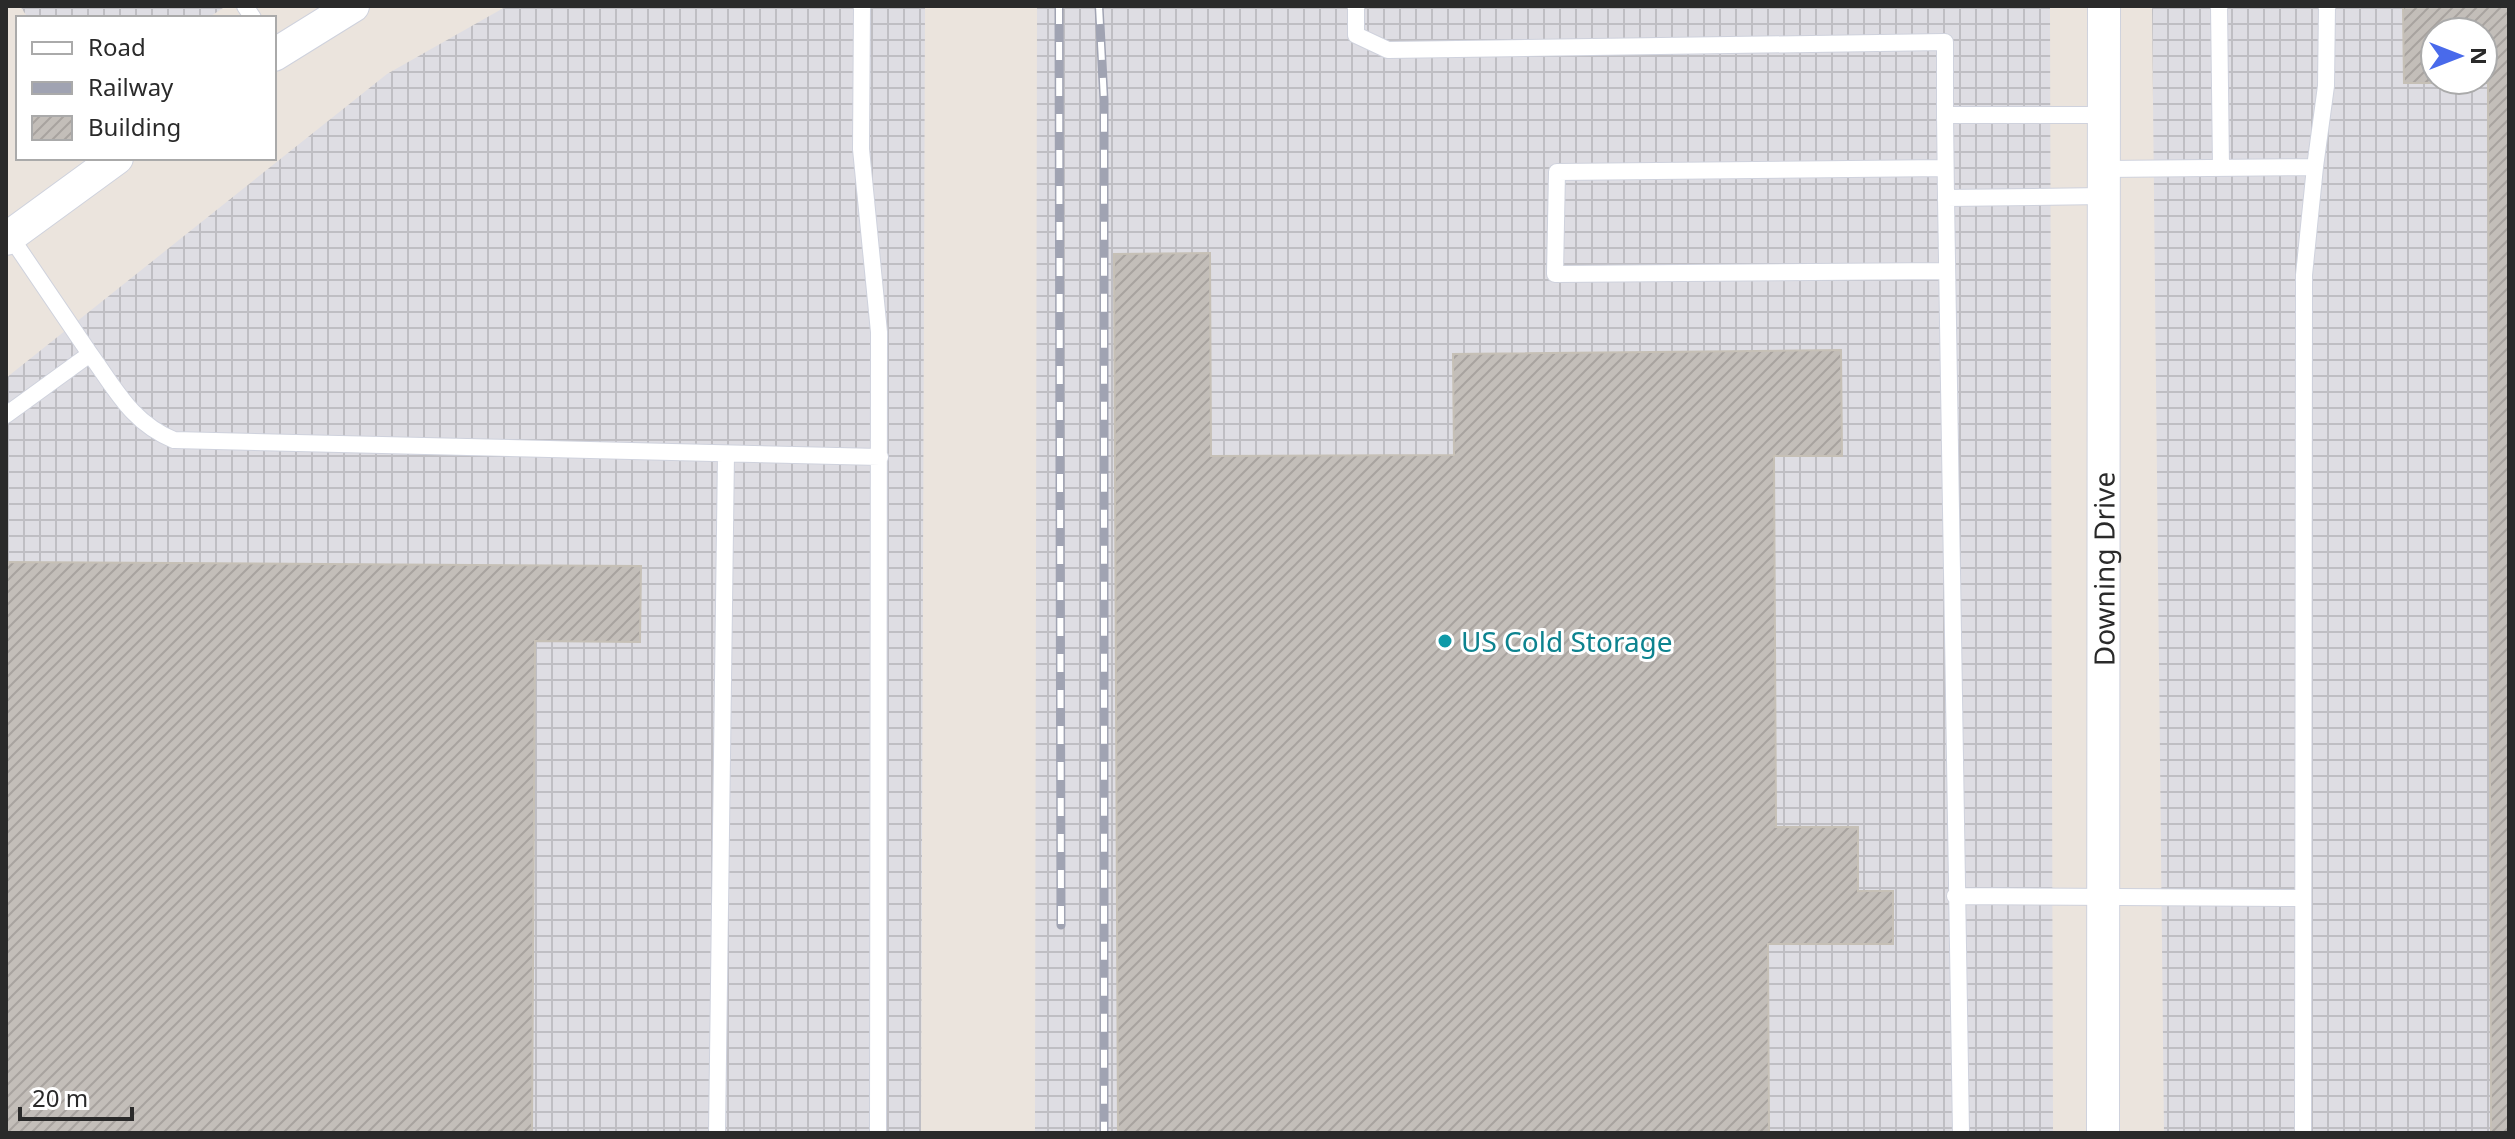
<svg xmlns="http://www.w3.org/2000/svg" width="2515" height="1139" font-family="'Noto Sans',sans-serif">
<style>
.industrial{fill:url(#industrial-grid);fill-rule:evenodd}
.building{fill:url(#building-hatch);stroke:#c6c0b6;stroke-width:2;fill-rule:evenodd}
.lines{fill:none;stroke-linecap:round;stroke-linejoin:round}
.service-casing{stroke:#cfd2dd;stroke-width:18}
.minor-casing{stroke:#cfd2dd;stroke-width:34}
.service{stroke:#fff;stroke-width:16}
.minor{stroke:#fff;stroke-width:32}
.rail-casing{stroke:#a0a3b2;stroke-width:9}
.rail{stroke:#fff;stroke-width:6;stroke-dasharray:18;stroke-linecap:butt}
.culture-dot{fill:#0f9aa8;stroke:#fff;stroke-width:3}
.labels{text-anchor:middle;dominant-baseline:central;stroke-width:6;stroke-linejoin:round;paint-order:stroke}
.street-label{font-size:28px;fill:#2a2a2a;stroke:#fff}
.culture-label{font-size:28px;fill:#0d838f;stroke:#fff;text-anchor:start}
</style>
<defs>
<pattern id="industrial-grid" width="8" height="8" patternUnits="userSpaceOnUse" patternTransform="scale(2)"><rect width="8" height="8" fill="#dedde3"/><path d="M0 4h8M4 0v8" fill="none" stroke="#bfbec3"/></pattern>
<pattern id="building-hatch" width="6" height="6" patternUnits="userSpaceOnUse" patternTransform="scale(2)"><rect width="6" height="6" fill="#c3beb9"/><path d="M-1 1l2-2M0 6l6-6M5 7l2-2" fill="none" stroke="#a8a39f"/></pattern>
</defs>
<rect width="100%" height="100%" fill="#ebe4dd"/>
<path class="industrial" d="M20 6H226L208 18H28Z
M507 6H925L921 1133H6V378L387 74Z
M1037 6H2050L2053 1133H1035Z
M2152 6H2509V1133H2164ZM2435 32H2483V80H2435Z"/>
<path class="building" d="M2403 6H2509V1133H2491L2488 83H2404ZM2435 32H2483V80H2435Z
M1210 253 1211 456 1454 455 1453 354 1841 350 1842 456H1774L1776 827H1858V891H1893V944H1768L1769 1133H1118L1114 254Z
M6 562 641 566 640 642 535 641 532 1133H6Z"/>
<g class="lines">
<g class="service-casing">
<path id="service" d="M245 6 253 18
M862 6 861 149 879 332 878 1133
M1356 6V35L1388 50 1945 42V115
M2219 6 2221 168
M2315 167 2326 86 2327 6
M1945 168 1557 172 1555 274 1945 271
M2104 169 2315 167 2304 275 2303 1133
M1946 198 1945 115H2104
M10 236 90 354
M6 415 90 354C116 390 132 423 174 440L880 457
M1955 896 2302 898
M717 1133 726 454
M1961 1133 1946 198 2104 196"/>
</g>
<g class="minor-casing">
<g id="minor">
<path d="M274 55 353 6"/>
<path d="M6 239 117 158"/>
<path id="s1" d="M2103 1133 2104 6"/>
</g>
</g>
<use href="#service" class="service"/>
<use href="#minor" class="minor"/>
<g class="rail-casing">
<path id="rail" d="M1059 6 1061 925
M1099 6 1104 100V1133"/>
</g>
<use href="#rail" class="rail"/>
</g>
<circle class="culture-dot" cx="1445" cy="641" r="8"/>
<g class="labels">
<g class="street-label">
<text stroke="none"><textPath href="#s1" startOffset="564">Downing Drive</textPath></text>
</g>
<g class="culture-label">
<text x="1461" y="641">US Cold Storage</text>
</g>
</g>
<rect width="2515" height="1139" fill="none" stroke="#2a2a2a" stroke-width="16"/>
<rect x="16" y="16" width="260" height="144" fill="#ffffff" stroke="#aaaaaa" stroke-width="2"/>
<rect x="32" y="42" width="40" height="12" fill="#ffffff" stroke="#aaaaaa" stroke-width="2"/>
<text x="88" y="56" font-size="24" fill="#2a2a2a">Road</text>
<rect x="32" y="82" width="40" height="12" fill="#a0a3b2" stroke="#aaaaaa" stroke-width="2"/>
<text x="88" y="96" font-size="24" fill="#2a2a2a">Railway</text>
<rect x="32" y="116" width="40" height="24" fill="url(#building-hatch)" stroke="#aaaaaa" stroke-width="2"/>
<text x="88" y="136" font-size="24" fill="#2a2a2a">Building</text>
<g transform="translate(2459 56) rotate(90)"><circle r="38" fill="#ffffff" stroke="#aaaaaa" stroke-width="2"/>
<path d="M0-6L14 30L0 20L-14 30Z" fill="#496aeb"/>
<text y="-12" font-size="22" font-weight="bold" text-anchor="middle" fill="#2a2a2a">N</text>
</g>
<path d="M20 1107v12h112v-12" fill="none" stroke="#2a2a2a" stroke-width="4"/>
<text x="32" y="1107" font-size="24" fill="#2a2a2a" stroke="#ffffff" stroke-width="6" paint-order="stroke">20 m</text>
</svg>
